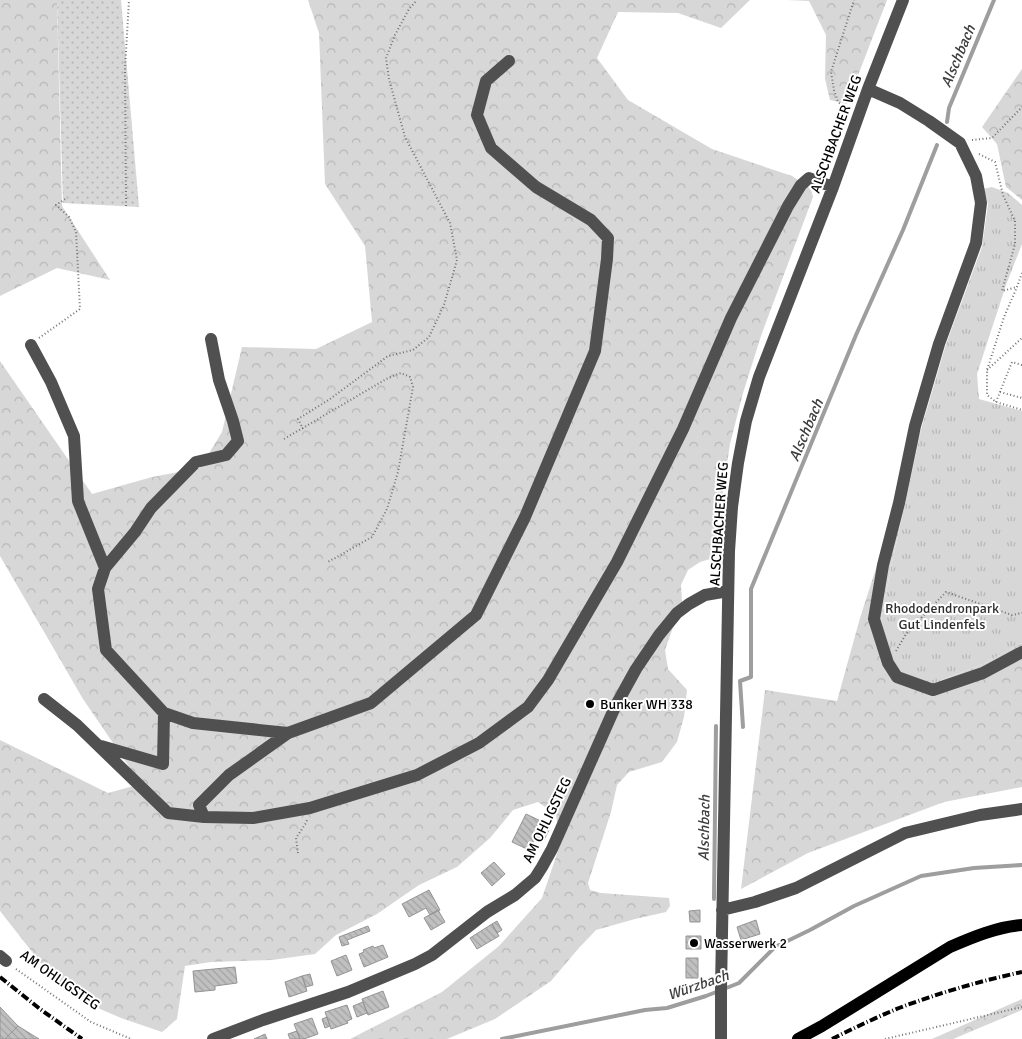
<svg xmlns="http://www.w3.org/2000/svg" width="1022" height="1039" font-family="Signika,sans-serif">
<style>
.grass{fill:url(#grass-dots)}
.forest{fill:url(#forest-crowns)}
.park{fill:url(#park-tufts)}
.lines{fill:none;stroke-linecap:round;stroke-linejoin:round}
.stream{stroke:#9e9e9e;stroke-width:4}
.building{fill:url(#building-back-hatch);stroke:#949494}
.path{stroke:#727272;stroke-width:2;stroke-dasharray:1 2.5;stroke-linecap:butt}
.minor{stroke:#505050;stroke-width:12}
.major{stroke:#000;stroke-width:12}
.rail{stroke:#000;stroke-width:4;stroke-dasharray:8 2.5 1 2.5;stroke-linecap:butt}
.poi-dot{fill:#000;stroke:#fff;stroke-width:2}
.labels{text-anchor:middle;dominant-baseline:central;stroke-width:4;stroke-linejoin:round;paint-order:stroke}
.street-label{font-size:14px;fill:#000;stroke:#fff}
.park-label{font-size:14px;fill:#2e2e2e;stroke:#fff}
.poi-label{font-size:14px;fill:#000;stroke:#fff;text-anchor:start}
.water-label{font-size:15px;font-style:italic;fill:#3f3f3f;stroke:#fff}
</style>
<defs>
<pattern id="grass-dots" width="8" height="8" patternUnits="userSpaceOnUse" patternTransform="scale(1.25)"><rect width="8" height="8" fill="#d7d7d7"/><path d="M2 2h.1M6 6h.1" fill="none" stroke="#b7b7b7" stroke-width="1.8" stroke-linecap="round"/></pattern>
<pattern id="forest-crowns" width="20" height="18" patternUnits="userSpaceOnUse" patternTransform="scale(1.25)"><rect width="20" height="18" fill="#d7d7d7"/><path d="M2 6a3 3 0 1 1 6 0M12 15a3 3 0 1 1 6 0" fill="none" stroke="#b7b7b7"/></pattern>
<pattern id="park-tufts" width="24" height="20" patternUnits="userSpaceOnUse" patternTransform="scale(1.25)"><rect width="24" height="20" fill="#d7d7d7"/><path d="M3 7l-1-3M5 7V3M7 7l1-3M15 17l-1-3M17 17v-4M19 17l1-3" fill="none" stroke="#b7b7b7"/></pattern>
<pattern id="building-back-hatch" width="6" height="6" patternUnits="userSpaceOnUse" patternTransform="scale(1.25)"><rect width="6" height="6" fill="#c0c0c0"/><path d="M-1 5l2 2M0 0l6 6M5-1l2 2" fill="none" stroke="#a3a3a3"/></pattern>
</defs>
<rect width="100%" height="100%" fill="#fff"/>
<path class="grass" d="M57 0H121L139 207 63 203Z"/>
<path class="forest" d="M0 0H57L62 206 110 280 57 268 0 296Z
M308 0H750L721 28 678 13 618 12 597 58 628 100 712 149 792 176 811 189 813 197 762 333 743 393 730 444 714 551 710 559 700 562 688 570 681 585 682 602 665 650 668 669 687 690 684 717 677 742 662 762 629 772 617 785 611 812 588 883 590 890 601 893 669 898 670 906 666 912 635 919 596 930 578 949 551 981 495 1019 447 1039H350L442 992 499 946 542 898 560 845 556 815 538 802 513 810 490 838 457 867 419 885 377 914 336 935 315 954 272 960 211 962 185 966 177 1019 162 1032 121 1018 77 999 51 976 0 911V740L108 793 141 784 83 699 0 556V361L92 494 152 477 200 468 222 432 242 347 316 349 372 322 365 246 325 184 319 33Z
M787 0H887L847 104 830 100 825 79 826 35 809 1Z
M1022 69V200L1006 187 997 144 982 127Z
M922 426 891 567 881 621 934 683 983 664 1022 643V787L944 802 808 853 741 889 765 690 837 701 860 618Z
M1022 999V1010L953 1039H932Z"/>
<path class="park" d="M992 187 1008 193 1022 205V244L1006 285 977 374 979 399 1022 411V643L983 664 934 683 900 669 881 621 891 567 922 426 946 344 982 247 988 204 983 189Z"/>
<g class="lines">
<path class="stream" d="M947 122 949 108 994 0
M743 727 740 681 751 677V589L856 335 903 230 937 145
M714 899 716 726
M502 1039 645 1010 667 1008 706 996 739 983 775 947 810 930 854 906 921 876 974 868 1022 865"/>
</g>
<path class="building" d="M526 814 543 822 529 850 512 842Z
M541 827 549 830 544 840 536 836Z
M494 862 505 874 492 886 481 873Z
M429 890 440 910 430 915 426 908 409 917 402 904Z
M438 910 445 922 431 930 424 918Z
M700 910V922H690L689 911Z
M756 920 760 934 741 940 737 927Z
M497 921 502 930 497 933 492 924Z
M492 924 499 936 477 949 470 938Z
M368 926 370 931 347 940 349 944 342 946 339 937Z
M686 936H701V949H686Z
M383 945 388 957 364 967 359 954 364 952 363 950 373 946 374 948Z
M346 955 352 970 337 976 331 961Z
M686 958H698V978H686Z
M235 967 237 983 215 986V990L195 992 193 971Z
M310 974 313 985 306 987 302 976Z
M302 976 307 991 289 997 285 982Z
M383 991 389 1007 368 1015 362 999Z
M363 1002 367 1013 357 1017 353 1006Z
M347 1005 352 1019 347 1021 348 1023 331 1029 325 1012Z
M0 1007 18 1026 5 1039H0Z
M327 1017 330 1026 325 1028 322 1019Z
M312 1018 318 1034 304 1039H300L294 1024Z
M18 1026 39 1039H5Z
M297 1031 300 1039H290L288 1034Z
M265 1034 267 1039H254Z"/>
<g class="lines">
<path class="path" d="M848 110 838 102 834 90 831 72 854 0
M972 140 992 138 1022 107
M979 154 995 162 1003 195 1015 221V244L1002 291 1017 287
M126 206 125 69 129 0
M1022 273 1017 287 1004 317 987 370V395L996 402 1022 410
M39 338 80 309 76 232 69 217 56 205 67 198
M987 370 1022 338
M1000 392 1022 398
M996 402 1012 362 1022 365
M303 429 298 419 330 399 388 356 413 350 429 337 444 305 457 260 450 223 405 137 389 79 386 58 395 35 409 9 417 0
M284 439 388 378 401 373 410 377 413 387 398 472 387 509 372 537 328 562
M896 651 906 634 946 592 1012 615 1022 613
M298 853 296 838 306 823 307 820
M16 969 91 1022 131 1039
M885 1039 1022 1007"/>
<path class="minor" d="M868 89 900 103 929 121 960 143 976 176 981 203 976 243 939 344 915 426 899 503 883 565 874 619 888 663 897 677 933 690 983 673 1022 652
M211 339 219 380 233 421 238 441 226 455 196 462 151 508 135 532 105 568 98 589 106 650 164 713 193 723 288 733 229 775 199 805 204 817 253 818 310 808 417 775 479 743 528 707 548 680 617 562 683 429 731 318 788 206 801 185 809 178 833 187
M31 345 51 382 74 436 78 501 105 568
M44 699 77 725 168 813 204 817
M288 733 371 703 476 615 525 517 595 351 607 259 608 238 591 220 536 187 491 148 477 115 486 81 509 61
M101 746 163 764 164 713
M722 910 755 902 796 888 905 833 980 815 1022 809
M0 956 6 961
M213 1039 263 1020 348 992 415 964 432 955 487 912 515 895 535 878 542 867 552 849 615 707 636 669 659 635 677 613 689 604 705 595 728 591
M721 1039V988L729 551 732 507 738 463 746 421 759 377 833 187 868 89 903 0"/>
<path class="major" d="M798 1039 822 1026 950 947C973 937 997 927 1022 925"/>
<path class="rail" d="M0 977 40 1009 82 1039
M832 1039C854 1028 877 1017 899 1008 939 993 980 981 1022 972"/>
</g>
<g class="poi-dot">
<circle cx="590" cy="704" r="5"/>
<circle cx="694" cy="943" r="5"/>
</g>
<g class="labels">
<g class="street-label">
<text transform="translate(836 134) rotate(-70)">ALSCHBACHER WEG</text>
<text transform="translate(719 524) rotate(-86)">ALSCHBACHER WEG</text>
<text transform="translate(547 820) rotate(-64)">AM OHLIGSTEG</text>
<text transform="translate(60 980) rotate(35)">AM OHLIGSTEG</text>
</g>
<g class="park-label">
<text x="942" y="608">Rhododendronpark<tspan x="942" dy="16">Gut Lindenfels</tspan></text>
</g>
<g class="poi-label">
<text x="600" y="704">Bunker WH 338</text>
<text x="704" y="943">Wasserwerk 2</text>
</g>
<g class="water-label">
<text transform="translate(958 56) rotate(-67)">Alschbach</text>
<text transform="translate(806 430) rotate(-67)">Alschbach</text>
<text transform="translate(704 828) rotate(-89)">Alschbach</text>
<text transform="translate(698 985) rotate(-19)">Würzbach</text>
</g>
</g>
</svg>
